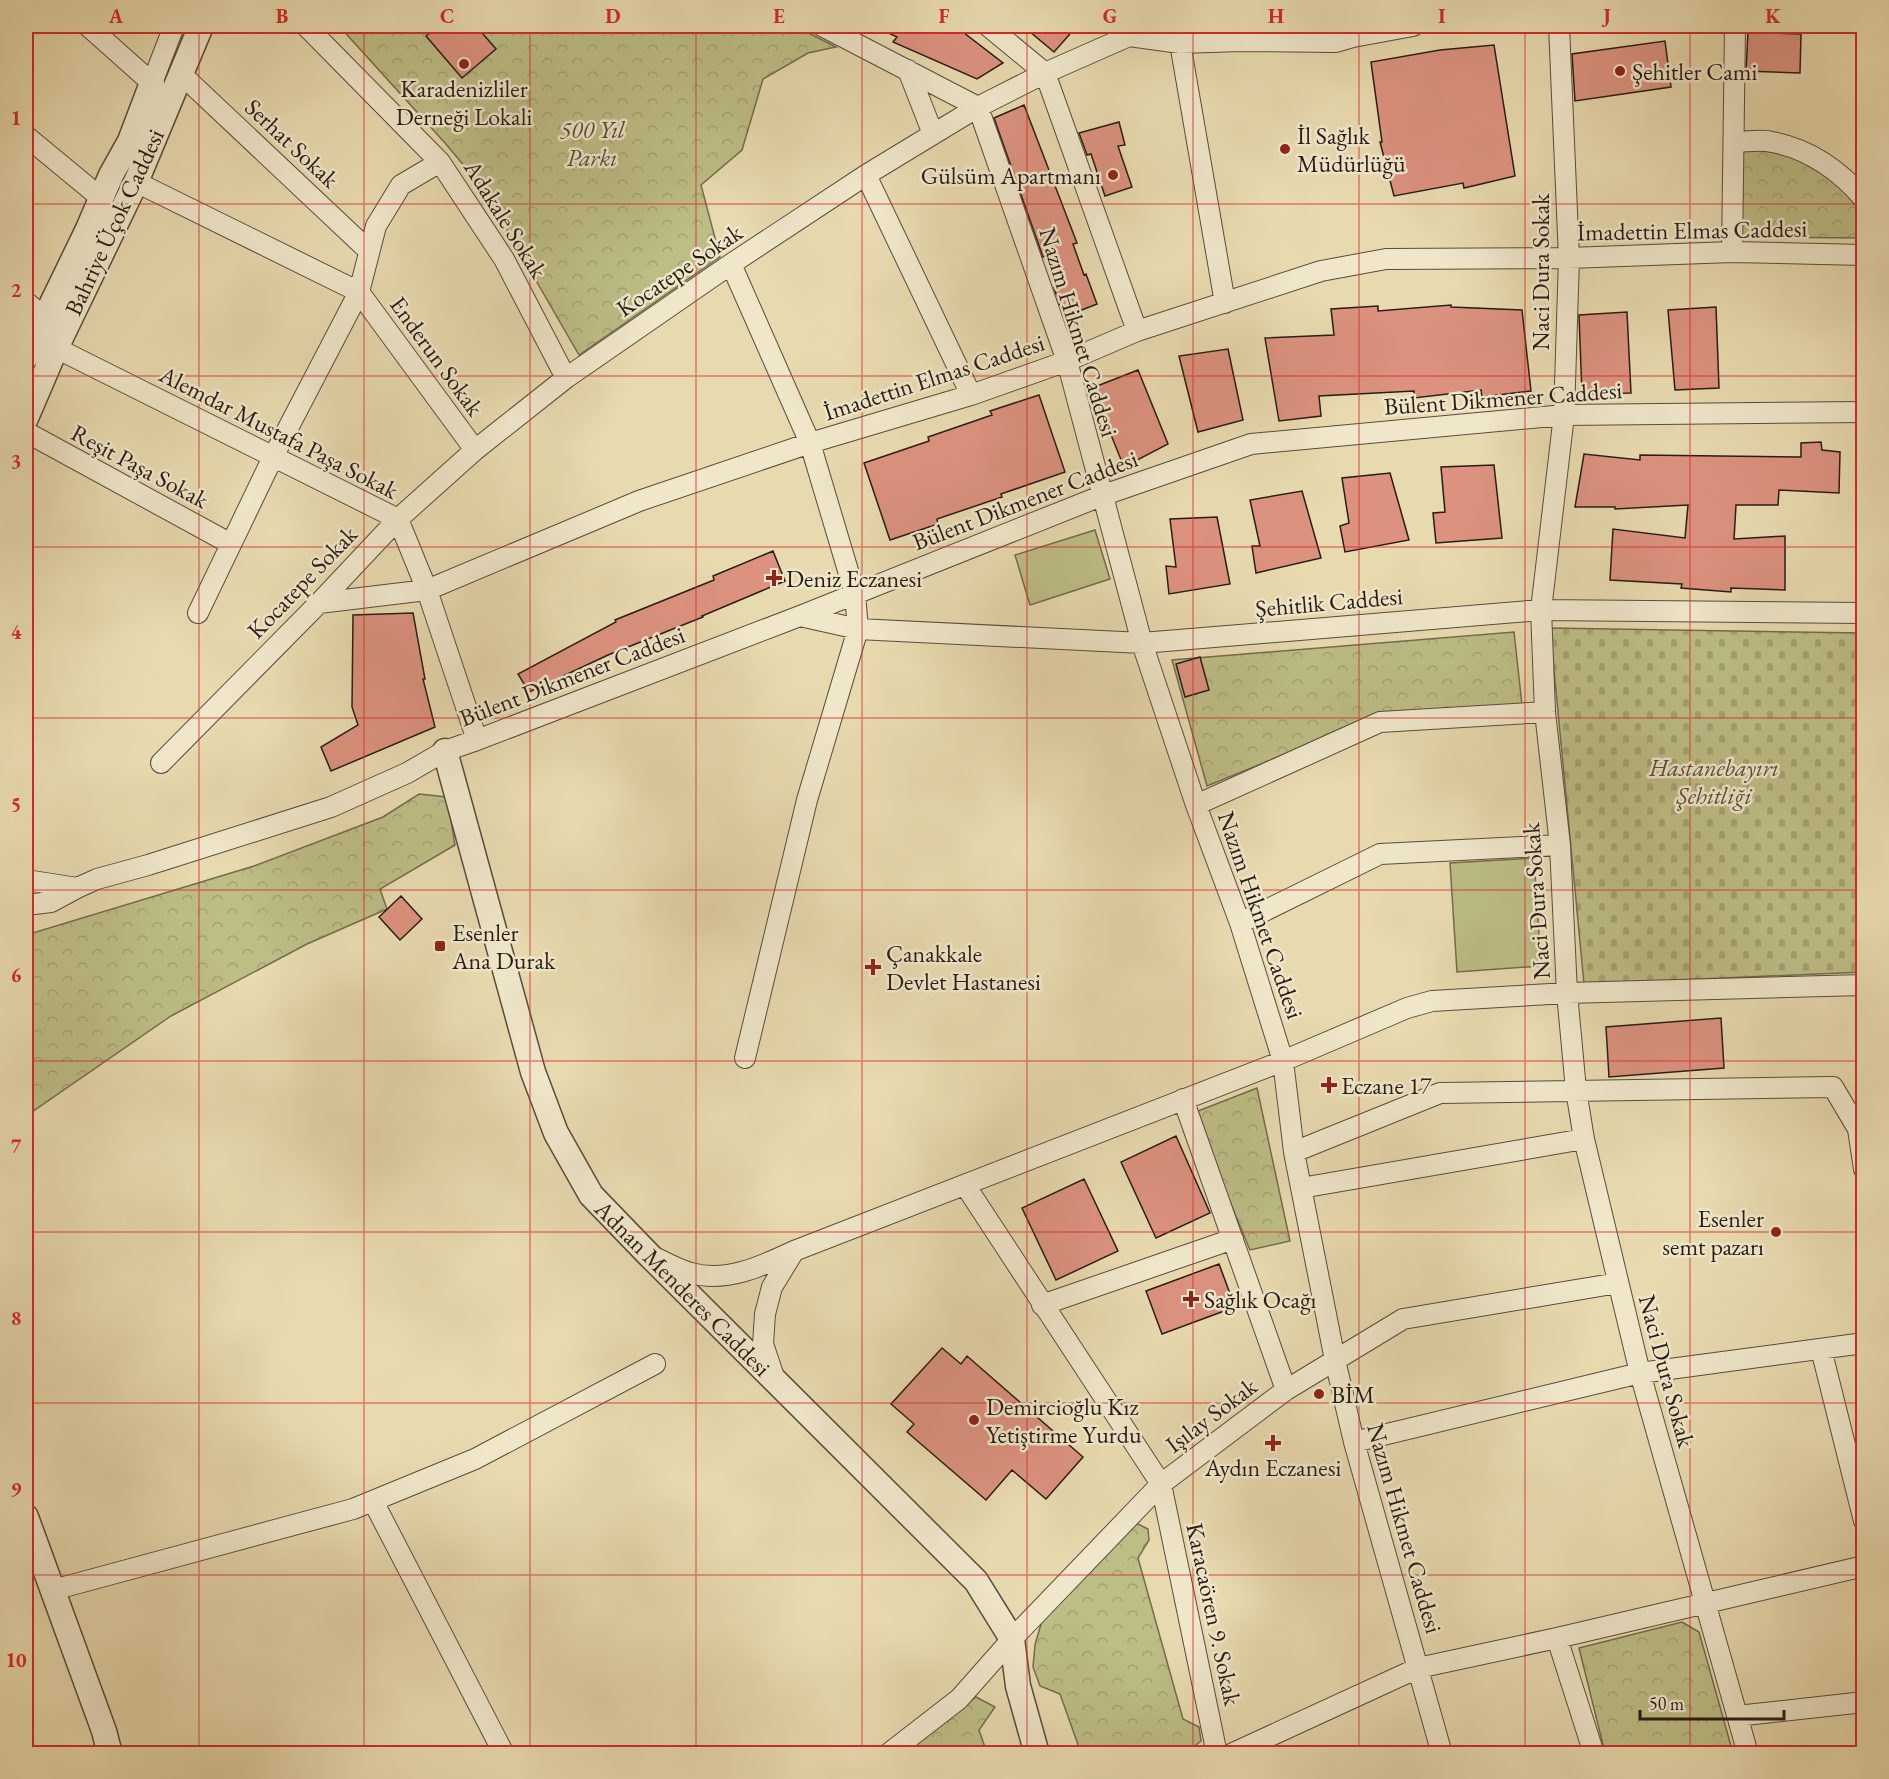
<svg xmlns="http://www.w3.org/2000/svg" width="1889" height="1779" font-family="'EB Garamond',serif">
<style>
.grass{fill:#bdbd86;stroke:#726c4e;stroke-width:1.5}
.forest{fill:url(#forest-crowns);stroke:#726c4e;stroke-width:1.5}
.cemetery{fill:url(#cemetery-stones);stroke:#726c4e;stroke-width:1.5}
.building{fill:#dc927f;stroke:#281c15;stroke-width:1.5}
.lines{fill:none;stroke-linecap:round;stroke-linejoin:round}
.minor-casing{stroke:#584c3c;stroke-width:22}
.tertiary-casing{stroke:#584c3c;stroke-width:27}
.minor{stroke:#f0e7cb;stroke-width:20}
.tertiary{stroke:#f0e7cb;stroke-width:24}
.grid{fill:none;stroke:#d62828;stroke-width:1.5;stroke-opacity:0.55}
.poi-dot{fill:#8f2418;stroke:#f0e7cb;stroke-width:2}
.labels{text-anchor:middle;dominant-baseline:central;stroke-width:5;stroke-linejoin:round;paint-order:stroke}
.poi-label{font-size:24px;fill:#281c15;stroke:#f0e7cb;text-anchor:start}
.park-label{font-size:24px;font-style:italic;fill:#554c37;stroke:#f0e7cb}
.street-label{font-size:24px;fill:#281c15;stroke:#f0e7cb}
.neatline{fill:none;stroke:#d62828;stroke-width:2}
.grid-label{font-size:20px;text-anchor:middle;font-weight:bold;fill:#d62828}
</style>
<defs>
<pattern id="forest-crowns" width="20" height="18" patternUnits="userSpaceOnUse" patternTransform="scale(1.5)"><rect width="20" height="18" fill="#bdbd86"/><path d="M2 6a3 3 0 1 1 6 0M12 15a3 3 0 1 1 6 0" fill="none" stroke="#a2a273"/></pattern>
<pattern id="cemetery-stones" width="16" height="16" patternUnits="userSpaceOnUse" patternTransform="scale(1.5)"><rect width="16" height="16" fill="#bdbd86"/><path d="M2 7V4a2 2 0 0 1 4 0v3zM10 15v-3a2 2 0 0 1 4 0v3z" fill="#a2a273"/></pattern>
</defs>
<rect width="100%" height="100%" fill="#e8daaf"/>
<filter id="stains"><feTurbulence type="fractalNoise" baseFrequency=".00333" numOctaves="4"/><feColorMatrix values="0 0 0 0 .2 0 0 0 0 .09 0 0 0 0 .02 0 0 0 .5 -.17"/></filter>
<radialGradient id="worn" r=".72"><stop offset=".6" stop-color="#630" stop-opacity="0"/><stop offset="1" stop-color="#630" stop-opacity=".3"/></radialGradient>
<path class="grass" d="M1095 530 1110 579 1030 605 1015 555Z
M1534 858 1541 966 1457 972 1450 863Z"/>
<path class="forest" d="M339 26H795L836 47 808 53 763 79 742 150 701 185 720 257 579 355 482 187 445 143Z
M1740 149H1772L1807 163 1841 181 1863 208V238L1742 237Z
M1514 632 1522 705 1379 716 1207 786 1172 660Z
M419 794 447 797 455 845 380 889 387 909 307 944 171 1016 26 1116V935L254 866 383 817Z
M1257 1088 1290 1241 1250 1250 1193 1113Z
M1132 1521 1148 1529 1149 1540 1138 1558 1183 1719 1199 1727 1201 1741 1186 1753H1081L1060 1694 1040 1686 1033 1667 1035 1645 1043 1617Z
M1682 1622 1699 1632 1733 1753H1605L1579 1648Z
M976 1697 995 1707 979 1730 987 1753 902 1754Z"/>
<path class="cemetery" d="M1550 628 1863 633V972L1584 984Z"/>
<path class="building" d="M438 26H476L496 49 462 78 426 36Z
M874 26H955L1003 63 977 79 893 42 897 37Z
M1023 26H1077L1054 52Z
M1748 32 1801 34 1800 73 1746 71Z
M1665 41 1671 87 1575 101 1572 54Z
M1494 45 1515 176 1464 188 1463 183 1394 196 1380 142H1382L1371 62 1440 50Z
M1024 105 1077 243 1073 244 1084 275 1086 274 1097 304 1064 317 1054 288 1060 285 1046 256 1043 257 994 118Z
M1119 122 1125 145 1118 146 1132 187 1105 196 1091 154 1087 155 1079 133Z
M1451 305V307L1522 310 1531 391 1482 397 1481 390 1414 398V391L1319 396 1321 416 1279 421 1265 338 1334 335 1331 309 1378 306V311Z
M1716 307 1719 388 1675 390 1668 310Z
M1627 312 1631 393 1582 394 1579 315Z
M1228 349 1243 420 1198 432 1179 356Z
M1138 370 1168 444 1124 467 1092 388Z
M1039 395 1065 472 1001 494 1002 497 937 519 938 524 890 540 864 463 929 441 928 437 992 415 990 411Z
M1821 442 1822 450 1840 452 1839 493 1779 490 1778 505H1736L1734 539 1785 536V590L1731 588V592L1681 588 1682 584 1610 580 1613 529 1685 538 1688 505 1615 509V507H1575L1584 454 1640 460V455L1801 457V443Z
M1494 465 1502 538 1436 543 1433 513 1445 512 1441 467Z
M1390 473 1409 540 1345 552 1340 526 1349 523 1342 478Z
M1302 491 1321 558 1256 573 1252 546H1260L1250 500Z
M1217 517 1230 584 1169 594 1166 566 1176 567 1170 519Z
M773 551 785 581 702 616 703 617 608 655 529 692 518 674 616 622 615 620 714 580 713 576Z
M413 613 425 679H423L435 727 331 771 321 747 358 725 352 707 353 615Z
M1200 657 1209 690 1185 697 1176 664Z
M401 896 422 919 400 940 379 917Z
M1721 1018 1724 1068 1609 1077 1606 1027Z
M1176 1136 1210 1213 1156 1238 1121 1162Z
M1084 1179 1118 1251 1056 1280 1022 1208Z
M1219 1264 1235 1307 1162 1334 1146 1291Z
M942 1348 961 1364 967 1356 1083 1457 1046 1499 1012 1470 986 1500 907 1432 914 1424 891 1404Z"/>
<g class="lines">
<g class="minor-casing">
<path id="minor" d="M88 26 152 83 174 26
M306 26 440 162 504 259 566 378
M822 26 978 107 1067 361 1142 643 1196 805 1240 923 1283 1061 1294 1152 1335 1360 1354 1442 1442 1754
M988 26 1045 73 1137 331
M1559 26 1569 258 1564 415 1541 610 1545 712 1560 845 1567 993 1576 1090 1584 1139 1640 1373 1748 1754
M1180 43 1225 303
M908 70 933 134
M180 73 369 251
M26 136 101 198
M1734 142C1746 142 1760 139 1772 142 1809 149 1840 171 1864 199
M866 175 971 395
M136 182 359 292 475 450
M1732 252 1735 26
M731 264 810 443 855 594 858 629 807 800 745 1058
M26 302 44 317
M56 348 398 519 427 590 477 740
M26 432 231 544
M319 603 427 590 639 501 810 443 971 395 1067 361 1137 331 1321 271 1386 259 1569 258 1732 252 1864 255
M198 613 273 457 359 292 376 226 401 185 440 162
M800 616 858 629 1142 643 1541 610 1864 613
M161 763 319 603 398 519 475 450 566 378 731 264 866 175 978 107 1045 73 1129 36 1180 43 1241 41 1336 42 1353 37 1413 26
M1196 805 1380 722 1545 712
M26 880 77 888
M26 905 51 902 77 888 97 879 148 865 331 807 407 773 445 751 477 740 800 616 1101 496 1251 444 1564 415 1864 412
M1240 923 1380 854 1560 845
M1183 1099 1286 1390
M1294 1152 1440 1093 1833 1087 1858 1129 1864 1169
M965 1185 1161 1484 1217 1754
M1301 1188 1584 1139
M656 1258C667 1263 679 1270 691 1273 727 1283 762 1266 794 1251L1283 1061 1407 1008 1432 1001 1567 993 1864 985
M1042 1305 1233 1239
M1821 1349 1864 1521
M775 1380 763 1344 765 1314 772 1287 794 1251
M1354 1442 1640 1373 1864 1343
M373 1501 504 1754
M53 1590 353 1509 475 1459 655 1364
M1557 1638 1594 1754
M1737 1716 1864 1702
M888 1754 959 1699 1012 1639 1161 1484 1286 1390 1403 1319 1618 1283
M1231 1754 1418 1668 1557 1638 1864 1566"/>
</g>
<g class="tertiary-casing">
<path id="tertiary" d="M26 357 88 229 111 175 130 141 152 83
M26 418 56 348 136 182 201 26
M445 751 533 1072 556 1133 591 1195 648 1254 976 1581 1012 1639 1018 1686 1037 1754
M26 1517 104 1731 110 1754"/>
</g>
<use href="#minor" class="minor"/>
<use href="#tertiary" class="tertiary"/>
</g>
<path class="grid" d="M199 26V1754M364 26V1754M530 26V1754M696 26V1754M862 26V1754M1027 26V1754M1193 26V1754M1359 26V1754M1525 26V1754M1690 26V1754M26 204H1864M26 376H1864M26 547H1864M26 718H1864M26 890H1864M26 1061H1864M26 1232H1864M26 1403H1864M26 1575H1864"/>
<g class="poi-dot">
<circle cx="464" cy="64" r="6"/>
<circle cx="1620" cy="71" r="6"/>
<circle cx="1285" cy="149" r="6"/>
<circle cx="1113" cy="175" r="6"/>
<path d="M771 569h6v6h6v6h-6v6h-6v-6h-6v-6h6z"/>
<rect x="434" y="940" width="12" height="12" rx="3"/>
<path d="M870 958h6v6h6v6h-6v6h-6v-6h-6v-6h6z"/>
<path d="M1326 1076h6v6h6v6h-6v6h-6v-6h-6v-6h6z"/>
<circle cx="1776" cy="1232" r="6"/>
<path d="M1188 1290h6v6h6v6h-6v6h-6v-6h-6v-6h6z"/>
<circle cx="1319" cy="1394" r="6"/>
<circle cx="974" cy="1420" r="6"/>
<path d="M1270 1434h6v6h6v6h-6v6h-6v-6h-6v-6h6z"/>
</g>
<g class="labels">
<g class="poi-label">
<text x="1632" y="71">Şehitler Cami</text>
<text x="464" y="88" text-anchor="middle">Karadenizliler<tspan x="464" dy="28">Derneği Lokali</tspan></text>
<text x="1297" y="135">İl Sağlık<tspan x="1297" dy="28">Müdürlüğü</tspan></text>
<text x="1101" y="175" text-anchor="end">Gülsüm Apartmanı</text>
<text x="786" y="578">Deniz Eczanesi</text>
<text x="452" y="932">Esenler<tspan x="452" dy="28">Ana Durak</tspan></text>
<text x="886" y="953">Çanakkale<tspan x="886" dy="28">Devlet Hastanesi</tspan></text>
<text x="1341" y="1085">Eczane 17</text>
<text x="1764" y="1218" text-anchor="end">Esenler<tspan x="1764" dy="28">semt pazarı</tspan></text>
<text x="1204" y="1299">Sağlık Ocağı</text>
<text x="1331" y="1394">BİM</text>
<text x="986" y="1406">Demircioğlu Kız<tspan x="986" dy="28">Yetiştirme Yurdu</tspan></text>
<text x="1273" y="1467" text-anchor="middle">Aydın Eczanesi</text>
</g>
<g class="park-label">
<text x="592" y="129">500 Yıl<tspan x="592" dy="28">Parkı</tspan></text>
<text x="1714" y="767">Hastanebayırı<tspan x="1714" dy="28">Şehitliği</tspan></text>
</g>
<g class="street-label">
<text transform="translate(292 143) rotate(43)">Serhat Sokak</text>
<text transform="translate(506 219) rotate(58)">Adakale Sokak</text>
<text transform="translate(114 222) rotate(-65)">Bahriye Üçok Caddesi</text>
<text transform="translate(1692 230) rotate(-1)">İmadettin Elmas Caddesi</text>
<text transform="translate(679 270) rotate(-34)">Kocatepe Sokak</text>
<text transform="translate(1540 272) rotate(-90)">Naci Dura Sokak</text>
<text transform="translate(1079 332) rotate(73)">Nazım Hikmet Caddesi</text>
<text transform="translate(437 356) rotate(54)">Enderun Sokak</text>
<text transform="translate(934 377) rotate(-18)">İmadettin Elmas Caddesi</text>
<text transform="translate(1503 398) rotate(-4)">Bülent Dikmener Caddesi</text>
<text transform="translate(279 432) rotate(27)">Alemdar Mustafa Paşa Sokak</text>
<text transform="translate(140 466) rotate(28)">Reşit Paşa Sokak</text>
<text transform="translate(1025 500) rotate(-21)">Bülent Dikmener Caddesi</text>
<text transform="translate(302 582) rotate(-46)">Kocatepe Sokak</text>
<text transform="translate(1329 602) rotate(-5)">Şehitlik Caddesi</text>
<text transform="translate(572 676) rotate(-21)">Bülent Dikmener Caddesi</text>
<text transform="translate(1536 901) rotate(-94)">Naci Dura Sokak</text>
<text transform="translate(1261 915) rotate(71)">Nazım Hikmet Caddesi</text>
<text transform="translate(683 1288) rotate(45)">Adnan Menderes Caddesi</text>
<text transform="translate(1667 1371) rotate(75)">Naci Dura Sokak</text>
<text transform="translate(1211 1415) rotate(-37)">Işılay Sokak</text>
<text transform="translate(1405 1528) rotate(74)">Nazım Hikmet Caddesi</text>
<text transform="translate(1214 1614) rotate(78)">Karacaören 9. Sokak</text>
</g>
</g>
<rect width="1889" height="1779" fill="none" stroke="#e8daaf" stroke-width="66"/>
<path d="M1640 1710v9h144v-9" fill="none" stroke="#281c15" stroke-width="3"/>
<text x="1649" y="1710" font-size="18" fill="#281c15" stroke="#f0e7cb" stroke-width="4.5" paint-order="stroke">50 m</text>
<rect x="33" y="33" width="1823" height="1713" class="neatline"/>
<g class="grid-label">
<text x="116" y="23">A</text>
<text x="282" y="23">B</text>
<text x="447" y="23">C</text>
<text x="613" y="23">D</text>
<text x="779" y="23">E</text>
<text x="944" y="23">F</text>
<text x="1110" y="23">G</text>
<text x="1276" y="23">H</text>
<text x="1442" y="23">I</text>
<text x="1607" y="23">J</text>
<text x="1773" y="23">K</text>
<text x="16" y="125">1</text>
<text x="16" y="297">2</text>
<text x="16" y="468">3</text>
<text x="16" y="639">4</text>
<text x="16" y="811">5</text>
<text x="16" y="982">6</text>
<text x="16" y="1153">7</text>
<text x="16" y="1325">8</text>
<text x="16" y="1496">9</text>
<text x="16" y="1667">10</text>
</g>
<rect width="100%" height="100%" filter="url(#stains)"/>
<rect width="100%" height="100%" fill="url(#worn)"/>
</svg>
